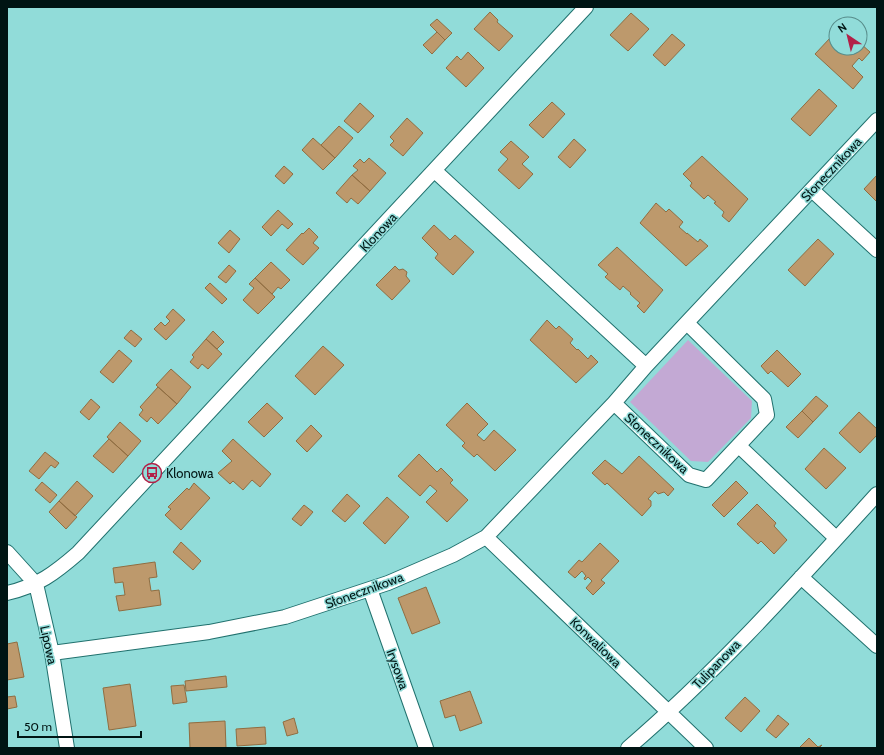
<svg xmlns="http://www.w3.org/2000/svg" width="884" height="755" font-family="Cabin,sans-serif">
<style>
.green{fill:#c3a9d4}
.building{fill:#bd996c;stroke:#906d41}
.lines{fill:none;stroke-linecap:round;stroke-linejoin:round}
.minor-casing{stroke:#21716e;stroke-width:16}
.minor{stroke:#fff;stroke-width:14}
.labels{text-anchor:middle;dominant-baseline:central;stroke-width:3;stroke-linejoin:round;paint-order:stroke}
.street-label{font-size:13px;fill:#001413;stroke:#91dcd9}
.poi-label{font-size:13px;fill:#001413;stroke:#91dcd9;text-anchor:start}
</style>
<rect width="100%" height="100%" fill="#91dcd9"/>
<path class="green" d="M688 340 752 401 751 418 708 462 691 461 630 402Z"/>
<path class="building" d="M490 12 498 20 497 22 513 36 499 51 474 29Z
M631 13 649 29 628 51 610 35Z
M437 19 452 33 445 40 430 25Z
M437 32 445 40 432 54 423 45Z
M672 34 685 45 665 66 653 55Z
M831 37 836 42V48H860V43L870 52 862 61 859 58 852 66 863 77 853 89 815 54Z
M468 52 484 68 466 87 446 68 457 56 461 60Z
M819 89 837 106 810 136 791 119Z
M552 102 565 114 543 138 529 125Z
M360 103 374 116 358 133 344 121Z
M407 118 423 133 403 156 390 145 394 141 390 137Z
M339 126 353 138 335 158 321 145Z
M313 138 335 158 323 170 302 150Z
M574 139 586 150 570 168 558 157Z
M511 141 529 157 522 164 533 174 519 189 498 170 508 159 500 152Z
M702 156 748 199 729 222 722 216 724 212 714 203 716 202 708 195 704 199 690 186 692 183 683 174Z
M369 158 386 173 370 191 352 175 358 170 353 166 360 159 364 163Z
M284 166 293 174 284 184 275 176Z
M352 175 370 191 358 204 351 198 347 203 336 193Z
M877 175V202L864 189Z
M656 203 666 212 669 209 683 222 679 227 687 234V233L698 242 700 239 708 246 686 266 640 223Z
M278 210 293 224 288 229 282 224 271 236 262 227Z
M434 225 450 240 455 235 474 252 453 275 435 258 438 254 422 238Z
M309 228 318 237 313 243 319 248 303 265 286 250 302 233 303 234Z
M230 230 240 239 229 253 218 243Z
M818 239 834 254 805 286 788 270Z
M617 247 663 290 644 313 637 306 640 303 630 294 631 293 623 286 620 290 605 277 608 274 598 265Z
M271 262 290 280 281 289 278 287 272 294 255 278Z
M229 265 236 271 226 283 218 277Z
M395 266 399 270 403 269 407 272 406 276 410 281 392 300 376 285Z
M255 278 275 297 258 314 243 300 254 288 249 284Z
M210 283 227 299 222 304 205 288Z
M173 309 185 320 166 340 154 329 161 322 165 326 170 321 166 317Z
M547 320 556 329 559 326 573 339 570 343 577 350 578 349 588 359 591 355 598 362 576 383 530 340Z
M131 330 142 339 135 347 124 338Z
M213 331 224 342 217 349 206 339Z
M206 339 222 354 208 369 202 364 198 369 190 362 194 357 192 355Z
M323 346 344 365 315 395 295 376Z
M119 350 132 361 113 383 100 372Z
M777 350 801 374 788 387 771 371 768 374 761 366Z
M171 369 191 387 177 404 156 385Z
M158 387 177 404 158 424 151 417 147 422 139 415 143 410 140 407Z
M816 396 828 406 813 422 802 411Z
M91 399 100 407 89 420 80 412Z
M267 403 283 418 264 437 248 422Z
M467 403 488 424 477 435 484 441 494 430 516 450 495 471 477 454 474 457 462 446 465 443 446 425Z
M802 411 813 422 798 438 786 427Z
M859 412 877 429V435L860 453 839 433Z
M120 422 141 441 128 456 107 437Z
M311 425 322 436 307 452 296 441Z
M109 439 128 456 113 473 93 456Z
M233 439 271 474 260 487 252 480 243 490 233 481 230 484 218 473 232 461 222 451Z
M824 448 846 468 826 489 805 469Z
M45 452 59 463 55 468 51 465 39 479 29 471Z
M419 454 437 472 441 468 453 480 450 483 468 500 447 522 426 502 437 491 430 485 420 496 398 476Z
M639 456 674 489 668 496 664 492 658 494 655 491 648 499 651 501V506L642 516 607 483 605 485 592 473 605 460 622 474Z
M77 481 93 496 75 516 59 501Z
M736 481 748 493 724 517 712 505Z
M42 482 57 495 50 503 35 490Z
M194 483 210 498 181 530 165 515 171 509 168 507 187 488 189 490Z
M347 494 360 506 345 522 332 511Z
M387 497 409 517 385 544 363 523Z
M59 501 77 517 66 529 49 512Z
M757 504 776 523 774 526 787 540 774 554 761 541 758 544 737 524Z
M304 505 313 512 301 526 292 519Z
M181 542 201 561 193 570 173 552Z
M600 543 619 561 601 580 605 583 593 595 586 588 592 581 588 577 585 580 584 578 586 576 582 571 575 578 568 572 579 560 582 562Z
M155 562 157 577 149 578 151 591 159 590 161 605 119 611 116 596 125 595 123 582 115 583 113 568Z
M426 587 440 623 412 634 398 598Z
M17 642 24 677 7 680V644Z
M226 676 227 687 186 691 185 681Z
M130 684 136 726 109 730 103 688Z
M184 685 187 702 173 704 171 686Z
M470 691 482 723 460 731 455 715 445 718 440 701Z
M15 696 17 707 7 709V697Z
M745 697 760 711 741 732 725 718Z
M778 715 789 724 776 738 766 730Z
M294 718 298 733 287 736 283 722Z
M225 721 226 748H190L189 723Z
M265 727 266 744 237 746 236 729Z
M809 738 818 747 822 745 819 748H799Z"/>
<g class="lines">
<g class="minor-casing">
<path id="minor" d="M435 171 646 366
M812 190 877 250
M614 403 689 475 706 480 767 415 764 399 687 323
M739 446 836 538
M486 537 706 748
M7 552 36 584 52 653 67 748
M801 577 877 646
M370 589 426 748
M7 593C38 586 55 573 78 553L586 7
M52 653 209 632 285 617 388 583 453 555 486 537 614 403 646 366 877 120
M628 748C718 671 798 581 877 494"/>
</g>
<use href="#minor" class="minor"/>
</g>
<defs>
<g id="bus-ring" transform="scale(1)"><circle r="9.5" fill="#91dcd9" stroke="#b22047" stroke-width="1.5"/><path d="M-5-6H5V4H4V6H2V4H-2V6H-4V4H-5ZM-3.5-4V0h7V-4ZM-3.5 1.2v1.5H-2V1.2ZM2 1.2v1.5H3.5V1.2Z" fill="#b22047"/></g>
</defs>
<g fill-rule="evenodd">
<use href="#bus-ring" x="152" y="473"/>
</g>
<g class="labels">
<g class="street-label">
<text transform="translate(831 169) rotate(-47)">Słonecznikowa</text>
<text transform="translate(378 232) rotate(-47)">Klonowa</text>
<text transform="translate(657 443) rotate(43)">Słonecznikowa</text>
<text transform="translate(364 590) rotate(-20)">Słonecznikowa</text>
<text transform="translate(596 642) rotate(44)">Konwaliowa</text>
<text transform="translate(49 645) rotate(78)">Lipowa</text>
<text transform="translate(716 664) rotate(-46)">Tulipanowa</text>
<text transform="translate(398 669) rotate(70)">Irysowa</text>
</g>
<g class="poi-label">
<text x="166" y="473">Klonowa</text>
</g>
</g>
<rect width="884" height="755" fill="none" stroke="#001413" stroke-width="16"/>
<g transform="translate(848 36) rotate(325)"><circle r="19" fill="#91dcd9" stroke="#578c8a"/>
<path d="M0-3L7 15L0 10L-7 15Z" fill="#b22047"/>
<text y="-6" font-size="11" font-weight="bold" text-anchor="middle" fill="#001413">N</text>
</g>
<path d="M18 731v6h123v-6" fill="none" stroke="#001413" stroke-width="2"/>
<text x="24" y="731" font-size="12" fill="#001413" stroke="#91dcd9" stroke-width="3" paint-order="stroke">50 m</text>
</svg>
